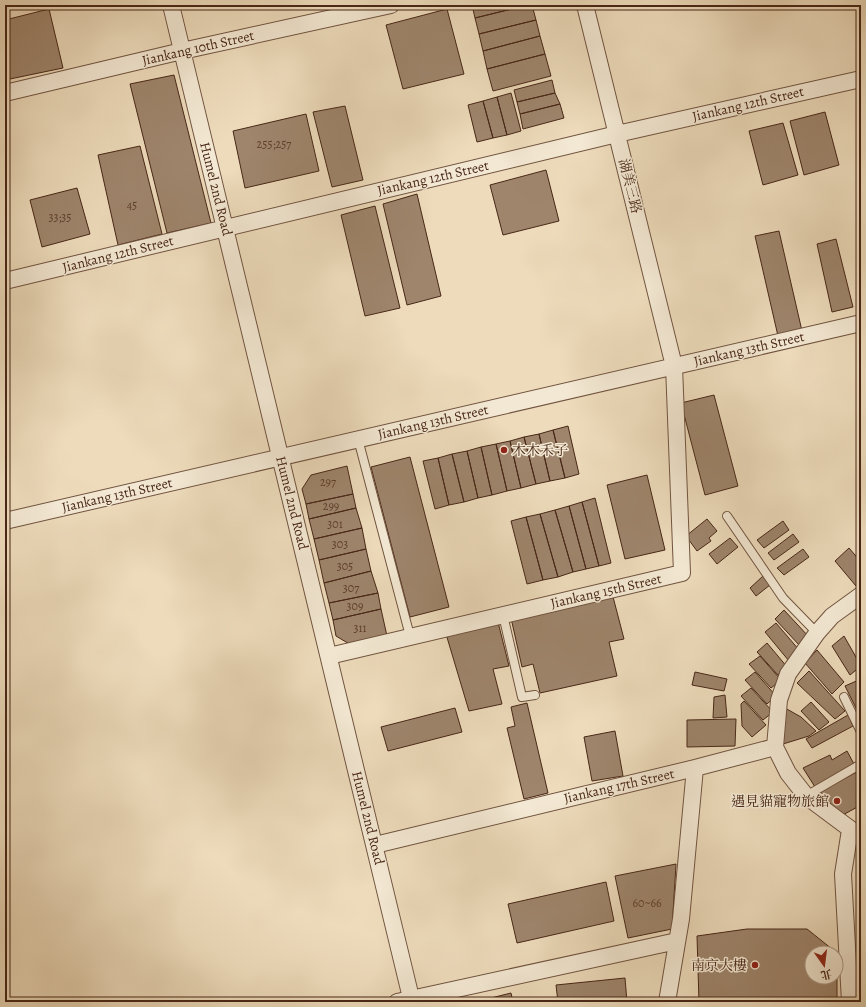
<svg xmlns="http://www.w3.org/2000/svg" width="866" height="1007" font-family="Alegreya,'Noto Serif TC',serif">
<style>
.building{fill:#9e856c;stroke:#482717;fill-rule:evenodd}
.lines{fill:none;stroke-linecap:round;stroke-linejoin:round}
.service-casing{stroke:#715440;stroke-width:10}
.minor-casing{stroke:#715440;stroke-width:18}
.service{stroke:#f3e8d3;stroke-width:8}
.minor{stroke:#f3e8d3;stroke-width:16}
.poi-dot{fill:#8f2418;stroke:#f3e8d3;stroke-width:1.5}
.labels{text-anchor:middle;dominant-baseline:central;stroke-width:3;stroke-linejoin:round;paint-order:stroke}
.number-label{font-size:12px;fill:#5e3e2c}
.street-label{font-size:14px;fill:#482717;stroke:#f3e8d3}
.poi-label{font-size:14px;fill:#482717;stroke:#f3e8d3;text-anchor:end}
</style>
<rect width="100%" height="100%" fill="#eddbbb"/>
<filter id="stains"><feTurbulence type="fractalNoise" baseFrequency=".005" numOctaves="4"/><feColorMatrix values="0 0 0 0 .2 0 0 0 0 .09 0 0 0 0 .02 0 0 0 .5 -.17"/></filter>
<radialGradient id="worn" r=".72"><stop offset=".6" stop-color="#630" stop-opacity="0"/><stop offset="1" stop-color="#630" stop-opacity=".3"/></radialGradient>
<path class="building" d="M472 5H528L475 18Z
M528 5H532L536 20 479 34 475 18Z
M49 9 63 68 5 80V20Z
M447 9 464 74 403 89 386 25Z
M536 20 540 36 483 51 479 34Z
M540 36 545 54 487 69 483 51Z
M545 54 551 76 493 91 487 69Z
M174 75 211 223 167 233 130 84Z
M552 80 555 93 517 102 514 90Z
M511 93 521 131 507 135 497 97Z
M555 93 560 104 520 114 517 102Z
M497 97 507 135 493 138 483 101Z
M483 101 493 138 477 142 468 105Z
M560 104 564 118 523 129 520 114Z
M345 106 363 180 332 187 313 112Z
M825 112 839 165 804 175 790 121Z
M306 114 319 171 245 188 233 131Z
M783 123 798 175 763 185 749 131Z
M140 146 162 234 118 245 98 155Z
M546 170 559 221 503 235 490 185Z
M77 188 90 234 42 247 30 200Z
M417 194 441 296 407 305 383 204Z
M375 206 400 308 365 316 341 215Z
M779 231 802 331 778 336 755 236Z
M836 239 853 307 832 312 817 244Z
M714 395 738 486 705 495 681 403Z
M568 426 579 474 565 478 553 430Z
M553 430 565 478 550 481 539 434Z
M539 434 550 481 536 484 524 437Z
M524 437 536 484 521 488 510 441Z
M510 441 521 488 507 491 496 444Z
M496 444 507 491 492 495 481 447Z
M481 447 492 495 478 498 467 451Z
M467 451 478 498 464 502 452 454Z
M452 454 464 502 449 505 438 458Z
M410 457 449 607 410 617 371 467Z
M438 458 449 505 435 509 423 461Z
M347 466 353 494 306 504 302 489 311 475Z
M647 475 665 550 625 559 607 485Z
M353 494 356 508 309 519 306 504Z
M595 498 611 563 599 566 582 502Z
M582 502 599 566 586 569 569 506Z
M569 506 586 569 573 572 555 510Z
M356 508 362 528 314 539 309 519Z
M555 510 573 572 558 577 540 514Z
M540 514 558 577 543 580 526 517Z
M526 517 543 580 527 584 511 521Z
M707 519 717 531 709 538 711 541 697 551 686 536Z
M783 521 789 530 764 548 757 540Z
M362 528 366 549 319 560 314 539Z
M793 534 799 542 774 560 768 553Z
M730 538 738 547 717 564 709 554Z
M849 548 861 562V583L856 586 835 561Z
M366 549 371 571 324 583 319 560Z
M803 549 809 557 784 575 777 568Z
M371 571 378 593 329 603 324 583Z
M763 576 770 585 756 596 750 588Z
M378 593 381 609 333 620 329 603Z
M612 593 624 639 609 642 617 676 540 693 533 664 522 667 511 618Z
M381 609 387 636 351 645 336 636 333 620Z
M784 610 809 637 800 646 775 619Z
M498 622 509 666 493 669 502 704 469 711 446 634Z
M776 623 800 651 789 661 765 632Z
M844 636 861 666 850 675 832 646Z
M767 643 788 668 778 675 757 652Z
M817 650 844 682 832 694 805 663Z
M760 656 781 680 771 688 749 664Z
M809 671 845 711 835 719 797 683Z
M695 672 727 679 724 691 692 685Z
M755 672 776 696 767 704 745 680Z
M861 679V718L845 686Z
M751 688 773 712 763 720 741 696Z
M725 695 727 717 713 718 714 697Z
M744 701 766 725 752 737 742 726 741 704Z
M811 702 829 722 819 730 801 711Z
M527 703 548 793 524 799 507 728 515 726 511 707Z
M455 708 462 732 388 751 381 727Z
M785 708 801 717 816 731 809 736 783 744Z
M848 715 853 726 812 748 806 739Z
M736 719 735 746 687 747V720Z
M615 731 623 776 592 781 584 737Z
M847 751 854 764 815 787 803 768 830 755 832 760Z
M857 772 861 780V805L841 816 820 791Z
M676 864 672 929 628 938 615 876Z
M606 882 614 921 517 943 508 904Z
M747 929H807L837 953V1002H699L697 936ZM812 953H836V977H812Z
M625 978 627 1002H558L556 985Z
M511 993 513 1002H475Z"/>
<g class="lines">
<g class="service-casing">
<path id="service" d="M358 439 410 636
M727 516 783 598 817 633
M503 615 522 697 535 695
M844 697 861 732
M806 796 861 764"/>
</g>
<g class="minor-casing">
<path id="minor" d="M171 5 412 1002
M5 93 182 51 391 5
M5 281 617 134 861 79
M5 521 861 323
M329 656 682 573 674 366 585 5
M775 747 779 700 788 674 817 633 832 616 861 595
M775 747 788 773 806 796 861 837
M695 768 775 747
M375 845 695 768 681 919 667 1002
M397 1002 677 941
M850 1002 843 874 850 830"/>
</g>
<use href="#service" class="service"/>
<use href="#minor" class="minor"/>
</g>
<g class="poi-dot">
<circle cx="504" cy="450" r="4"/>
<circle cx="837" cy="801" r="4"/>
<circle cx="755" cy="965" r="4"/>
</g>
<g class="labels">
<g class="number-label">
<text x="274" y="144">255;257</text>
<text x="132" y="205">45</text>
<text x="60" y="217">33;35</text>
<text x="328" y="482">297</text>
<text x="331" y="506">299</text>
<text x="335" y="524">301</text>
<text x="340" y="544">303</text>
<text x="345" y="566">305</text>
<text x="351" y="588">307</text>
<text x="355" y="606">309</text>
<text x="360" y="628">311</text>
<text x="647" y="903">60~66</text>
</g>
<g class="street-label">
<text transform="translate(198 48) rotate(-13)">Jiankang 10th Street</text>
<text transform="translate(748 104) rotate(-13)">Jiankang 12th Street</text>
<text transform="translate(433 178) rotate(-13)">Jiankang 12th Street</text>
<text transform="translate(630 186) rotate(76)">湖美三路</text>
<text transform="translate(216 189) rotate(76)">Humel 2nd Road</text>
<text transform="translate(118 254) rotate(-14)">Jiankang 12th Street</text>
<text transform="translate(749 349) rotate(-13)">Jiankang 13th Street</text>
<text transform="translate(433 422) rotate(-13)">Jiankang 13th Street</text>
<text transform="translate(117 495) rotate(-13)">Jiankang 13th Street</text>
<text transform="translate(292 503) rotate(76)">Humel 2nd Road</text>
<text transform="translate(606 591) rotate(-13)">Jiankang 15th Street</text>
<text transform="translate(619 786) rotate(-13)">Jiankang 17th Street</text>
<text transform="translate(368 818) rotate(76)">Humel 2nd Road</text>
</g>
<g class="poi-label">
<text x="512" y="450" text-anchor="start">木木禾子</text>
<text x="829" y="801">遇見貓寵物旅館</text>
<text x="747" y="965">南京大樓</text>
</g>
</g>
<rect width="866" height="1007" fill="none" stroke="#eddbbb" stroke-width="20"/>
<rect x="6" y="6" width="854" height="995" fill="none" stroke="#482717" stroke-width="2"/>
<rect x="10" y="10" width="846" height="987" fill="none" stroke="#482717"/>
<g transform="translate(824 965) rotate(166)"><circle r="19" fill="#f3e8d3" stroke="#af9b88"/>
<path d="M0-3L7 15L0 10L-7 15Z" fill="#8f2418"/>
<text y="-6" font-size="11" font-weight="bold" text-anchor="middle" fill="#482717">北</text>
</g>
<rect width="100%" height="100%" filter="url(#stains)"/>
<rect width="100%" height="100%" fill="url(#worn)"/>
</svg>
